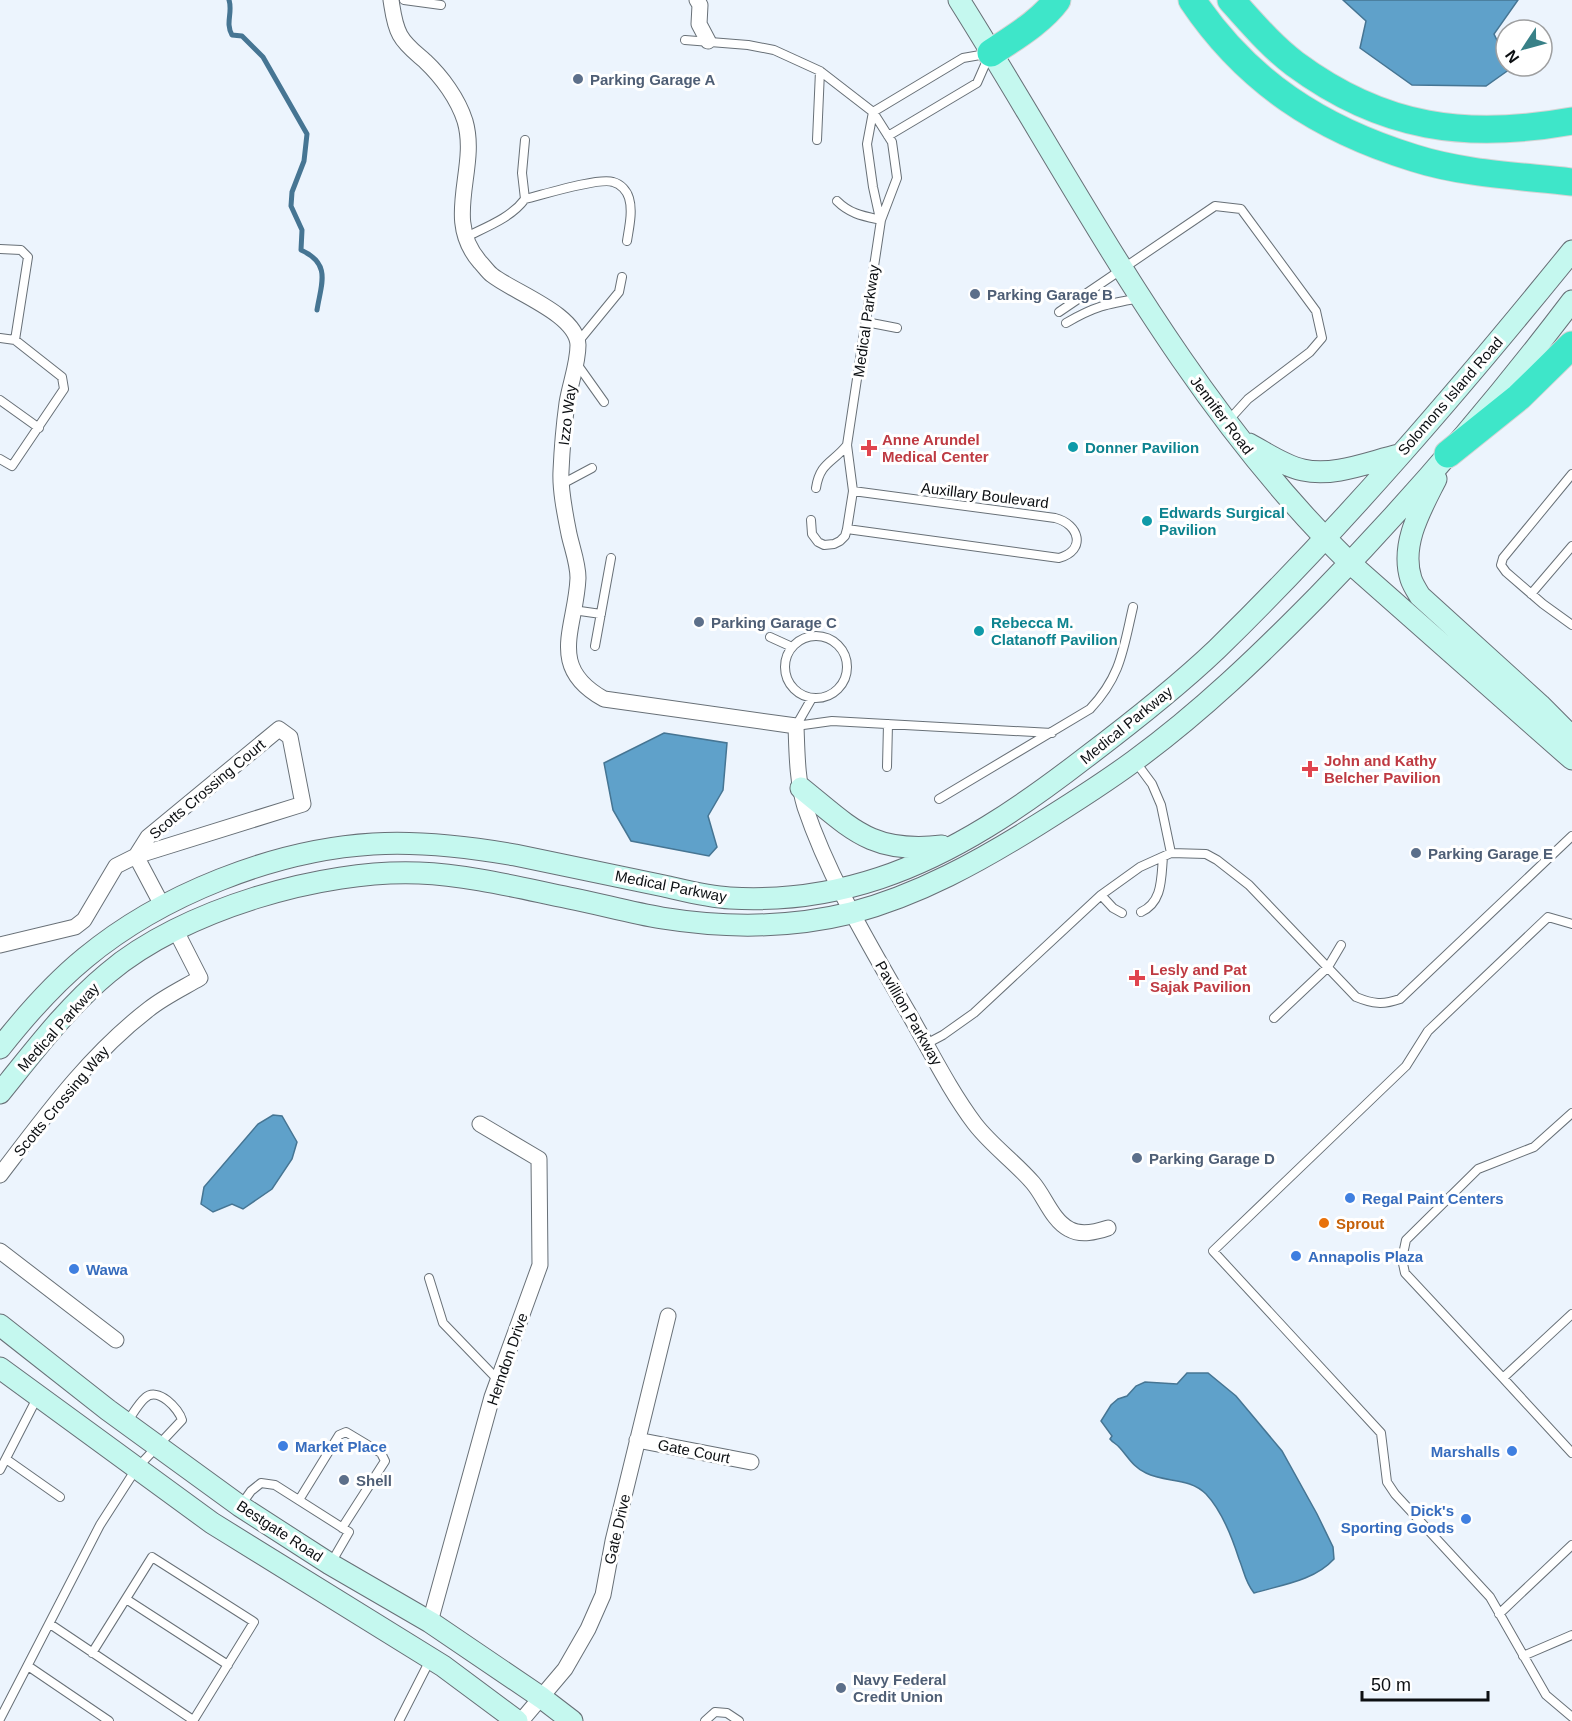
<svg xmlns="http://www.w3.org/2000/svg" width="1572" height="1721" font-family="Helvetica,sans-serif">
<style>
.water{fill:#5fa1ca;stroke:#467593;stroke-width:1.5}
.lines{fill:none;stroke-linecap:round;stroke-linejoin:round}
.stream{stroke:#467593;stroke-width:5}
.lane-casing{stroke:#687077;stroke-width:10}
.street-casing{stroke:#687077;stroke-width:17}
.secondary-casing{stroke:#687077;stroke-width:23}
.highway-casing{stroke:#d3d4d4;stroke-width:29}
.lane{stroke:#fff;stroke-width:8}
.street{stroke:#fff;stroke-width:15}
.secondary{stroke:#c5f8ef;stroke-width:21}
.highway{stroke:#3ee6c9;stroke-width:27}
.service-dot{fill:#5c6f8a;stroke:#fff;stroke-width:2}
.culture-dot{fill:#0f9aa8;stroke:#fff;stroke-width:2}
.health-dot{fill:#e0444e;stroke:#fff;stroke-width:2}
.shop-dot{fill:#3f7fe0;stroke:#fff;stroke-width:2}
.food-dot{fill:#e8710a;stroke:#fff;stroke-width:2}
.labels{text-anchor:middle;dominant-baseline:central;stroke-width:6;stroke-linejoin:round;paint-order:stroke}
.service-label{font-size:15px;font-weight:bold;fill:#4e5e75;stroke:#fff;text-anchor:start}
.street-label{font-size:15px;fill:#0c0f12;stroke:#fff}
.health-label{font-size:15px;font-weight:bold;fill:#be3a42;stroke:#fff;text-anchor:start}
.culture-label{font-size:15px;font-weight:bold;fill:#0d838f;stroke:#fff;text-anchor:start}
.shop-label{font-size:15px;font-weight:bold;fill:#366cbe;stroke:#fff;text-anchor:start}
.food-label{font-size:15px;font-weight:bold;fill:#c56008;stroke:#fff;text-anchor:start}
</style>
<rect width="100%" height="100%" fill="#ecf4fd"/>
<path class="water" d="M1343 0H1518L1494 34 1506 59V66H1509L1510 69 1486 86 1412 85 1360 48 1366 21Z
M664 733 727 743 723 790 708 816 717 847 709 856 631 841 613 810 604 763Z
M273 1115 282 1116 297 1142 292 1159 272 1189 243 1209 232 1204 213 1212 201 1204 204 1187 258 1124Z
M1187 1373H1208L1236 1396 1282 1451 1317 1514 1333 1547 1334 1559C1314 1581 1281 1585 1254 1593 1245 1582 1244 1571 1239 1559 1232 1537 1222 1511 1206 1494 1189 1477 1166 1483 1146 1473 1134 1468 1128 1457 1120 1448 1117 1444 1113 1443 1110 1439L1112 1436 1101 1421 1111 1405 1118 1399 1127 1396 1136 1386 1145 1382 1177 1384Z"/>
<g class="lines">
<path class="stream" d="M229 0C233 12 225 23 232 35L242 36 263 57 307 134 304 161 292 192 291 206 302 230 301 250C332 264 321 284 317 310"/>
<g class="lane-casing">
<path id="lane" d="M404 0 441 5
M685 40 748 45 774 50 820 71 873 112 892 142 897 178 881 220 847 445 853 491 847 529 845 536 840 541 834 544 824 545 818 542 812 534 811 520
M888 136 977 83 988 58
M817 140 820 71
M525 199C542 195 599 177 613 182 621 184 627 191 629 198 633 211 629 228 627 241
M837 201C850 214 863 216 881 220
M880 219 873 187 867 144 873 112 963 58 986 54
M466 237C486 227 511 218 525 199L522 173 525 140
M0 249 21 250 28 257 15 340
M1059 312 1215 206 1241 209 1316 311 1322 338 1310 352 1248 399 1228 421
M866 322 897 328
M1066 323C1095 306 1107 304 1140 298
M0 338 15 340 62 377 64 389 12 466 0 459
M578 342 619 292 622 277
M577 364 604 402
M0 400 39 428
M1572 474 1503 558 1501 565 1506 572 1543 604 1572 625
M562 484 592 468
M816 488C820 462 833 463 847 445
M847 529 1059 558C1087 550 1079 524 1055 518L853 491
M1531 594 1572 546
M573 610 601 614
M785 667a31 31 0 1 1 62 0a31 31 0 1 1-62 0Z
M770 637 792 647
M595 646 611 558
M796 726 832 721 1052 733
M796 726 812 698
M1135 761 1152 784 1161 805 1171 853
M887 767 888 724
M939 799 1090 709C1121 676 1123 650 1133 607
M1101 895 1113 908 1122 913
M1141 912C1163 902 1161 878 1163 857
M1572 924 1548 917 1428 1031 1406 1066 1213 1251 1381 1433 1387 1482 1395 1494 1490 1597 1546 1695 1572 1717
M1274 1018 1328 967 1341 945
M926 1044 943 1035 974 1013 1101 895 1140 867 1171 853 1206 854 1217 860 1249 885 1356 997C1373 1004 1383 1005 1400 999L1572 836
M1572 1113 1534 1147 1478 1169 1406 1240 1402 1259 1405 1273 1503 1378 1572 1314
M429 1278 443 1323 498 1380
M1503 1378 1572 1453
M6 1459 60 1497
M0 1470 37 1398
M299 1500 339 1435 346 1432 381 1453 385 1461 342 1528
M241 1505 251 1491 261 1483 275 1485 349 1532 331 1563
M126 1599 228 1665
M1499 1614 1572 1545
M50 1624 193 1720
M92 1653 152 1557 254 1622 193 1721
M1523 1656 1572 1635
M28 1666 109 1721
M0 1719 100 1525 136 1469 182 1420C179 1409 158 1386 145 1398 138 1404 133 1414 127 1422
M399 1721 430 1660
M705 1721 715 1712 727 1713 739 1721"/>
</g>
<g class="street-casing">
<path id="street" d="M391 0C393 12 394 24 400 35 406 46 416 53 425 61 442 77 458 99 465 121 479 169 442 219 480 262 484 266 488 272 492 275 513 292 577 314 578 345 578 364 570 384 567 403 564 425 562 448 561 471 560 490 565 514 569 534 572 548 578 563 578 578 576 628 546 667 604 699L796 726C797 753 797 781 805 807 829 878 868 942 905 1007 928 1046 948 1088 975 1124 992 1146 1015 1162 1033 1183 1045 1197 1052 1220 1069 1229 1081 1236 1096 1232 1108 1228
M697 0 700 5 699 24 708 41
M0 945 75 927 84 920 116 866 136 856 303 804 290 737 279 729 148 837 136 856 163 907
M0 1175C45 1116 89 1055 149 1009 164 997 183 988 200 978L176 931
M0 1251 116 1340
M637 1440 751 1462
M430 1622 492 1397 540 1265 539 1159 480 1124
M521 1721 565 1669 588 1629 603 1595 613 1541 668 1316"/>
</g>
<g class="secondary-casing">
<path id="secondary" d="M959 0C1081 194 1184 401 1350 563L1572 759
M1249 444C1266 453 1284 466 1303 470 1334 477 1369 462 1399 455
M1436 479C1421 509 1400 544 1411 579 1413 585 1417 591 1420 596L1540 705 1572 737
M801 788C852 829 871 854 942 846
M0 1048C26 1015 52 985 85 958 161 895 274 850 373 844 420 841 469 847 515 855 565 865 614 876 664 886 686 891 708 897 730 898 781 901 832 894 880 878 955 853 1023 806 1085 758 1130 724 1176 688 1217 649 1344 525 1460 389 1572 251
M0 1093C34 1051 67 1007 108 973 182 910 323 869 419 873 470 875 520 888 569 898 600 904 631 913 662 918 724 928 790 928 851 913 919 895 980 861 1039 824 1071 804 1104 783 1134 761 1201 712 1260 655 1318 596 1409 503 1494 404 1572 301
M0 1325 108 1410 240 1506 330 1564 430 1622 542 1698 572 1721
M0 1368 212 1523 443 1666 517 1721"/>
</g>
<g class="highway-casing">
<path id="highway" d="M1192 0C1247 82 1320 129 1414 158 1464 174 1520 176 1572 182
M1231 0C1251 22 1271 46 1295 64 1383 129 1467 140 1572 121
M991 53C1013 38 1041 22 1057 0
M1448 454 1519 397 1572 345"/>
</g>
<use href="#lane" class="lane"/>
<use href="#street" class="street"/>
<use href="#secondary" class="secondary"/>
<use href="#highway" class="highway"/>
</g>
<g class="service-dot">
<circle cx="578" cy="79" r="6"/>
<circle cx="975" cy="294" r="6"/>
<circle cx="699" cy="622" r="6"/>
<circle cx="1416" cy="853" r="6"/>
<circle cx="1137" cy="1158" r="6"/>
<circle cx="344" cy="1480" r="6"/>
<circle cx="841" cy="1688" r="6"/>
</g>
<g class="culture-dot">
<circle cx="1073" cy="447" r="6"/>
<circle cx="1147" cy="521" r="6"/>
<circle cx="979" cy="631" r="6"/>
</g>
<g class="health-dot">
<path d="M866 439h6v6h6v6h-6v6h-6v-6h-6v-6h6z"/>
<path d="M1307 760h6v6h6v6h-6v6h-6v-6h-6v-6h6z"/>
<path d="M1134 969h6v6h6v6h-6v6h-6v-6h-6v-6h6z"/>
</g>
<g class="shop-dot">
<circle cx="1350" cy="1198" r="6"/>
<circle cx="1296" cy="1256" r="6"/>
<circle cx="74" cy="1269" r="6"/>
<circle cx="283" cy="1446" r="6"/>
<circle cx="1512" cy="1451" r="6"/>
<circle cx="1466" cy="1519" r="6"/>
</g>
<circle class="food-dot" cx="1324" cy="1223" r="6"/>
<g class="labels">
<g class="service-label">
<text x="590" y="79">Parking Garage A</text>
<text x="987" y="294">Parking Garage B</text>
<text x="711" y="622">Parking Garage C</text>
<text x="1428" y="853">Parking Garage E</text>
<text x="1149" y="1158">Parking Garage D</text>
<text x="356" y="1480">Shell</text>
<text x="853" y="1679">Navy Federal<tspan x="853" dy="17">Credit Union</tspan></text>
</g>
<g class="street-label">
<text transform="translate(866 321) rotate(-82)">Medical Parkway</text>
<text transform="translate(1450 396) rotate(-49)">Solomons Island Road</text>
<text transform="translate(567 415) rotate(-83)">Izzo Way</text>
<text transform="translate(1222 415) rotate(53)">Jennifer Road</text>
<text transform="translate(985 495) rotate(7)">Auxillary Boulevard</text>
<text transform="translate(1126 725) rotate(-39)">Medical Parkway</text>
<text transform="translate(207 789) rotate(-40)">Scotts Crossing Court</text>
<text transform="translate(671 886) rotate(11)">Medical Parkway</text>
<text transform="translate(909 1013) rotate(60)">Pavillion Parkway</text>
<text transform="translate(58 1027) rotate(-48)">Medical Parkway</text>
<text transform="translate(61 1101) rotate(-50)">Scotts Crossing Way</text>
<text transform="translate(507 1359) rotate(-71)">Herndon Drive</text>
<text transform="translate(694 1451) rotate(11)">Gate Court</text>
<text transform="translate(617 1529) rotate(-77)">Gate Drive</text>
<text transform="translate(280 1531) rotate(33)">Bestgate Road</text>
</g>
<g class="health-label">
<text x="882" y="439">Anne Arundel<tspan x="882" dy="17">Medical Center</tspan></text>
<text x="1324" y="760">John and Kathy<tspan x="1324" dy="17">Belcher Pavilion</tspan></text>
<text x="1150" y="969">Lesly and Pat<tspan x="1150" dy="17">Sajak Pavilion</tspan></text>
</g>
<g class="culture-label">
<text x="1085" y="447">Donner Pavilion</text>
<text x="1159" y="512">Edwards Surgical<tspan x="1159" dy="17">Pavilion</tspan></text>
<text x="991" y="622">Rebecca M.<tspan x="991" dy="17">Clatanoff Pavilion</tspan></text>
</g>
<g class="shop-label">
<text x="1362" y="1198">Regal Paint Centers</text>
<text x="1308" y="1256">Annapolis Plaza</text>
<text x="86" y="1269">Wawa</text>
<text x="295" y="1446">Market Place</text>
<text x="1500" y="1451" text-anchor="end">Marshalls</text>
<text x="1454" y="1510" text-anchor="end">Dick's<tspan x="1454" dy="17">Sporting Goods</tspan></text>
</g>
<g class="food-label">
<text x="1336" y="1223">Sprout</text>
</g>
</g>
<g transform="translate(1524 48) rotate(234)"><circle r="28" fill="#ffffff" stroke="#9e9fa0" stroke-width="1.5"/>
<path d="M0-4.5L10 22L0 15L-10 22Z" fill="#388087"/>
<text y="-9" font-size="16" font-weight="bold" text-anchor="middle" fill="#0c0f12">N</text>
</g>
<path d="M1362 1691v9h126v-9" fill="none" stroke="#0c0f12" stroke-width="3"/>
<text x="1371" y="1691" font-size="18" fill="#0c0f12" stroke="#ffffff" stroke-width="4.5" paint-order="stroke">50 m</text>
</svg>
